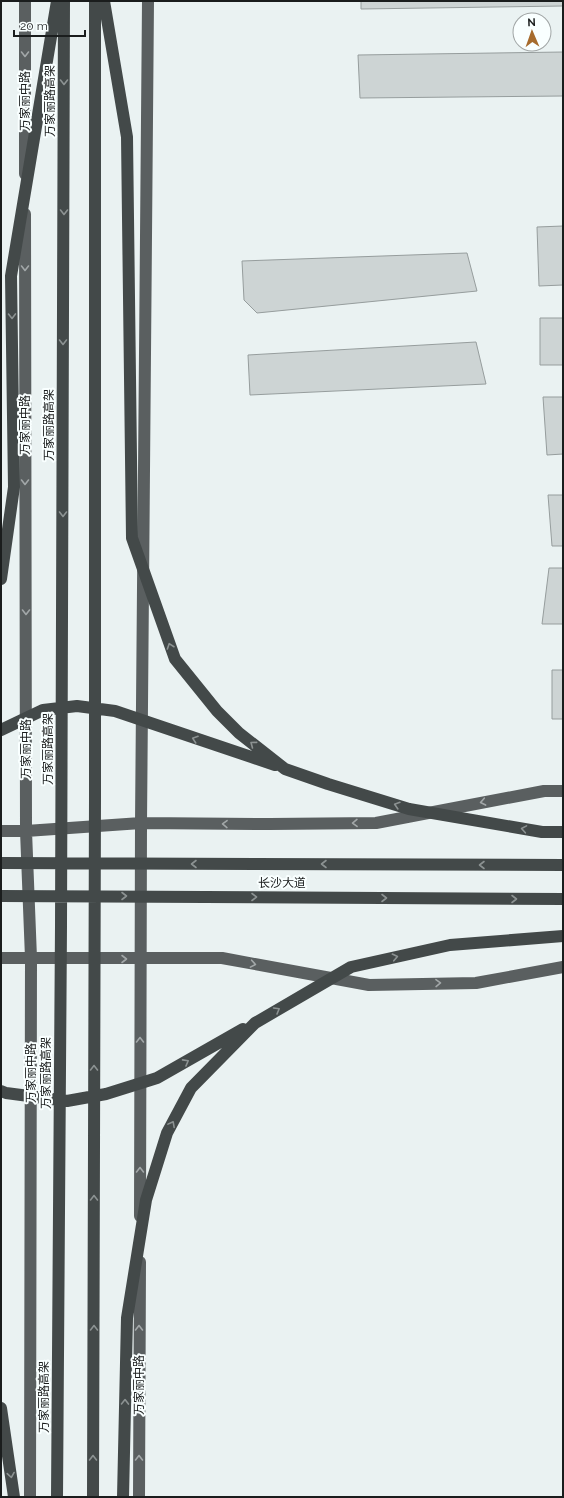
<svg xmlns="http://www.w3.org/2000/svg" width="564" height="1498" font-family="Raleway,'Noto Sans SC',sans-serif">
<style>
.building{fill:#cdd4d4;stroke:#969d9d}
.lines{fill:none;stroke-linecap:round;stroke-linejoin:round}
.primary{stroke:#5a5f60;stroke-width:12}
.highway{stroke:#434949;stroke-width:12}
.oneway{stroke:#a2a7a8}
.oneway2{stroke:#8c9292}
.labels{text-anchor:middle;dominant-baseline:central;stroke-width:4;stroke-linejoin:round;paint-order:stroke}
.street-label{font-size:12px;fill:#1a1d1d;stroke:#f9ffff}
</style>
<rect width="100%" height="100%" fill="#eaf2f2"/>
<path class="building" d="M361 1H563V6L361 9Z
M563 52V96L360 98 358 55Z
M563 226V285L539 286 537 227Z
M467 253 477 291 257 313 244 300 242 261Z
M540 318H563V365H540Z
M476 342 486 384 250 395 248 355Z
M543 397H563V454L547 455Z
M548 495H563V546H552Z
M549 568H563V624H542Z
M552 670H563V719H552Z"/>
<g class="lines">
<path class="primary" d="M25 1V174
M25 214 26 831 31 958 30 1497
M1 831H26L141 823 270 824 376 823 544 791H563
M1 958H222L369 985 476 983 563 967
M140 1216 141 823 148 1
M139 1497 140 1262"/>
<path class="highway" d="M104 1 127 137 132 538 175 659 217 711 239 733 285 769 328 784 409 809 542 832H563
M1 579 14 487 11 276 57 1
M1 730 43 710 77 706 115 711 275 765
M1 863 563 865
M1 896 563 899
M1 1091 6 1093 67 1101 106 1094 157 1078 243 1029
M1 1408 14 1497
M57 1497 61 926 64 1
M93 1497 95 797V1
M123 1497 127 1318 146 1200 167 1133 191 1088 255 1023 351 967 450 945 563 936"/>
</g>
<defs><path id="oneway-chevron" d="M-2-3.5L2.5 0L-2 3.5" fill="none" stroke-width="1.6" stroke-linecap="round" stroke-linejoin="round"/></defs>
<g class="oneway">
<use href="#oneway-chevron" transform="translate(25 54) rotate(90)"/>
<use href="#oneway-chevron" transform="translate(25 268) rotate(90)"/>
<use href="#oneway-chevron" transform="translate(25 482) rotate(90)"/>
<use href="#oneway-chevron" transform="translate(26 612) rotate(90)"/>
<use href="#oneway-chevron" transform="translate(483 802) rotate(169)"/>
<use href="#oneway-chevron" transform="translate(355 823) rotate(179)"/>
<use href="#oneway-chevron" transform="translate(225 824) rotate(-179)"/>
<use href="#oneway-chevron" transform="translate(124 959)"/>
<use href="#oneway-chevron" transform="translate(253 964) rotate(10)"/>
<use href="#oneway-chevron" transform="translate(438 983) rotate(-1)"/>
<use href="#oneway-chevron" transform="translate(140 1040) rotate(-90)"/>
<use href="#oneway-chevron" transform="translate(140 1170) rotate(-90)"/>
<use href="#oneway-chevron" transform="translate(139 1328) rotate(-90)"/>
<use href="#oneway-chevron" transform="translate(139 1458) rotate(-90)"/>
</g>
<g class="oneway2">
<use href="#oneway-chevron" transform="translate(64 82) rotate(90)"/>
<use href="#oneway-chevron" transform="translate(64 212) rotate(90)"/>
<use href="#oneway-chevron" transform="translate(12 316) rotate(89)"/>
<use href="#oneway-chevron" transform="translate(63 342) rotate(90)"/>
<use href="#oneway-chevron" transform="translate(63 514) rotate(90)"/>
<use href="#oneway-chevron" transform="translate(170 646) rotate(-109)"/>
<use href="#oneway-chevron" transform="translate(195 739) rotate(-161)"/>
<use href="#oneway-chevron" transform="translate(253 744) rotate(-143)"/>
<use href="#oneway-chevron" transform="translate(397 805) rotate(-163)"/>
<use href="#oneway-chevron" transform="translate(524 829) rotate(-170)"/>
<use href="#oneway-chevron" transform="translate(194 864) rotate(-180)"/>
<use href="#oneway-chevron" transform="translate(324 864) rotate(-180)"/>
<use href="#oneway-chevron" transform="translate(482 865) rotate(-180)"/>
<use href="#oneway-chevron" transform="translate(124 896)"/>
<use href="#oneway-chevron" transform="translate(254 897)"/>
<use href="#oneway-chevron" transform="translate(384 898)"/>
<use href="#oneway-chevron" transform="translate(514 899)"/>
<use href="#oneway-chevron" transform="translate(395 957) rotate(-12)"/>
<use href="#oneway-chevron" transform="translate(277 1010) rotate(-30)"/>
<use href="#oneway-chevron" transform="translate(186 1062) rotate(-29)"/>
<use href="#oneway-chevron" transform="translate(94 1068) rotate(-90)"/>
<use href="#oneway-chevron" transform="translate(172 1124) rotate(-62)"/>
<use href="#oneway-chevron" transform="translate(94 1198) rotate(-90)"/>
<use href="#oneway-chevron" transform="translate(94 1328) rotate(-90)"/>
<use href="#oneway-chevron" transform="translate(125 1402) rotate(-89)"/>
<use href="#oneway-chevron" transform="translate(93 1458) rotate(-90)"/>
<use href="#oneway-chevron" transform="translate(11 1475) rotate(81)"/>
</g>
<g class="labels">
<g class="street-label">
<text transform="translate(25 101) rotate(-90)">万家丽中路</text>
<text transform="translate(50 101) rotate(-90)">万家丽路高架</text>
<text transform="translate(25 425) rotate(-90)">万家丽中路</text>
<text transform="translate(49 425) rotate(-90)">万家丽路高架</text>
<text transform="translate(26 749) rotate(-90)">万家丽中路</text>
<text transform="translate(48 749) rotate(-90)">万家丽路高架</text>
<text x="282" y="883">长沙大道</text>
<text transform="translate(31 1073) rotate(-90)">万家丽中路</text>
<text transform="translate(46 1073) rotate(-90)">万家丽路高架</text>
<text transform="translate(139 1385) rotate(-90)">万家丽中路</text>
<text transform="translate(44 1397) rotate(-90)">万家丽路高架</text>
</g>
</g>
<rect width="564" height="1498" fill="none" stroke="#1a1d1d" stroke-width="4"/>
<g transform="translate(532 32) rotate(358)"><circle r="19" fill="#f9ffff" stroke="#a0a5a5"/>
<path d="M0-3L7 15L0 10L-7 15Z" fill="#a66b2d"/>
<text y="-6" font-size="11" font-weight="bold" text-anchor="middle" fill="#1a1d1d">N</text>
</g>
<path d="M14 30v6h71v-6" fill="none" stroke="#1a1d1d" stroke-width="2"/>
<text x="20" y="30" font-size="12" fill="#1a1d1d" stroke="#f9ffff" stroke-width="3" paint-order="stroke">20 m</text>
</svg>
